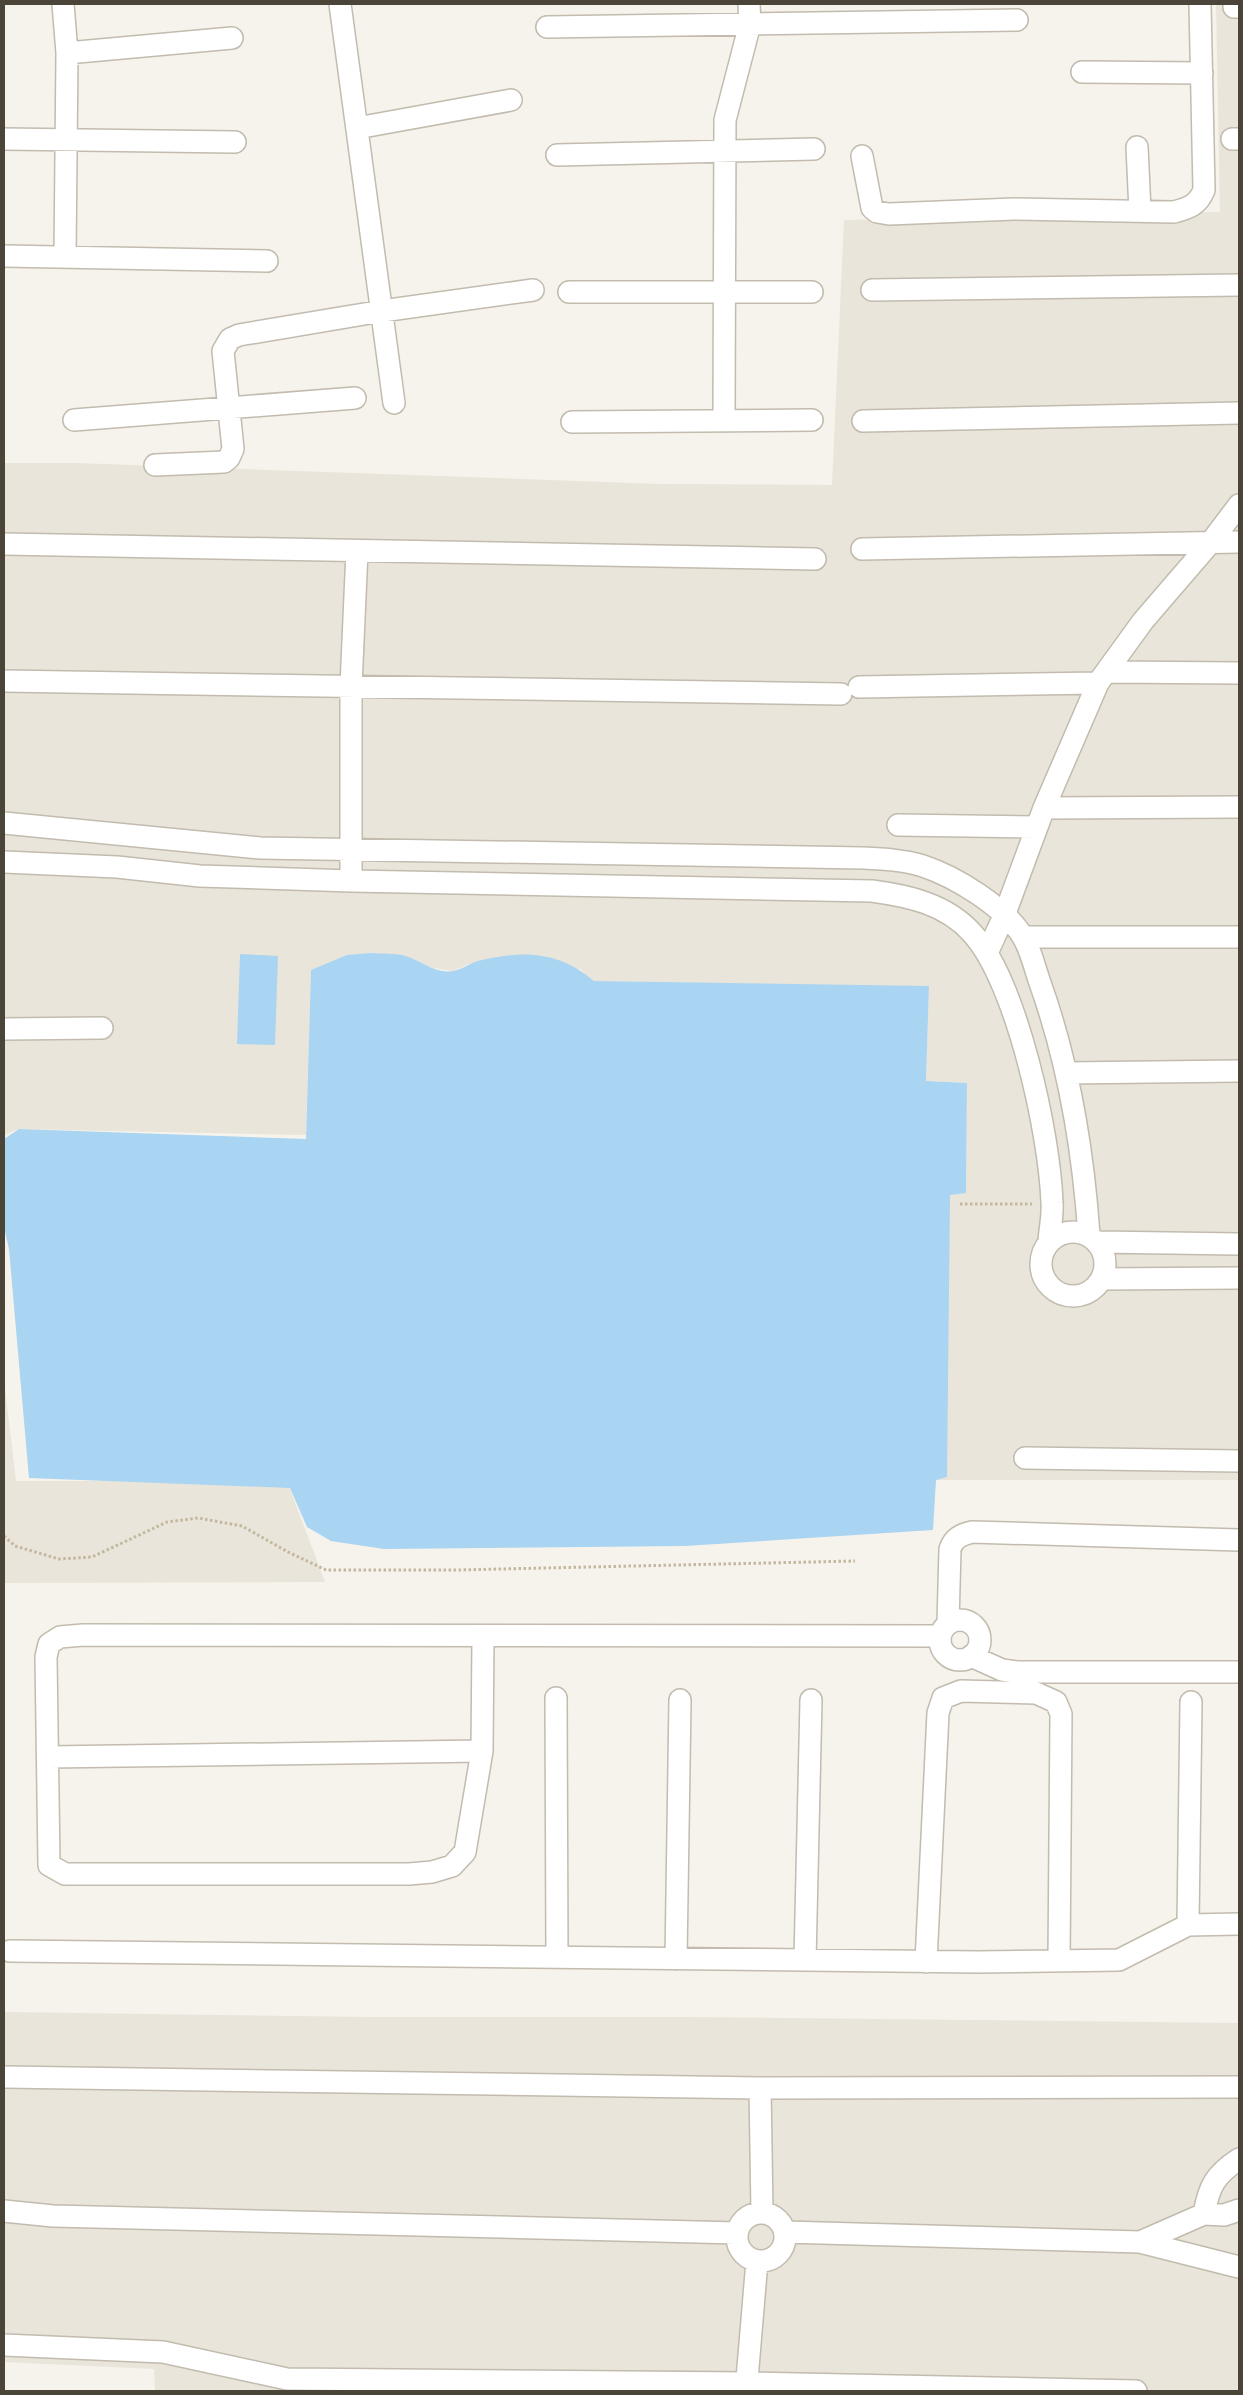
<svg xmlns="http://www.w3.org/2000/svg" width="1243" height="2395" font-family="'Roboto Condensed',sans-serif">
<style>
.residential{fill:#eae5da}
.water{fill:#a9d4f2}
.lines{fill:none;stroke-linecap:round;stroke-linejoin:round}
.minor-casing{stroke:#c2bbae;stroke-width:24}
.path{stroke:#c4b79f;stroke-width:3;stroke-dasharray:2.5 2.5;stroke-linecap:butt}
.minor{stroke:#fff;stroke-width:21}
</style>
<rect width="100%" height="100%" fill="#f6f3ec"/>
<path class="residential" d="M1216 4H1239V1480H936L938 1191 966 1193 967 1083 926 1081 929 987 594 981 580 969 471 963 453 971 427 967 405 956 311 970 306 1135 19 1129 4 1135V463H76L660 484 832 485 844 220 1220 212Z
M4 1380 16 1481H287L325 1582 4 1583Z
M4 2012 368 2017H684L1239 2023V2391H155L154 2369 4 2362Z"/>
<path class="water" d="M371 953C382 954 396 953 406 956 421 961 436 974 453 971 461 970 470 963 478 961 521 950 559 951 594 981L929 986 926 1081 967 1083 966 1193 950 1195 947 1477 936 1480 933 1530 685 1546 384 1549 331 1541 307 1527 290 1488 29 1478 9 1249 4 1227V1139L19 1129 306 1139 311 970 347 955Z
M240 954 278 956 275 1045 237 1044Z"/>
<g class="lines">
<g class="minor-casing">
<path id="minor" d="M63 4 67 53 65 257
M340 4 394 403
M1234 7H1239
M547 27 1017 20
M67 53 232 38
M1082 72 1202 73
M357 128 511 100
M4 139 235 142
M1232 139H1239
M1137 147 1140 211
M557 155 814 149
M862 156 872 208 877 212 889 214 1014 209 1174 212C1189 208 1198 205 1204 190L1200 4
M4 256 267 261
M872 290 1239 285
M569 292H812
M74 420 355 398
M724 420 725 120 750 24 749 4
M863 421 1239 413
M572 422 812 420
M155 465 224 462 229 458 233 449 223 351 230 339 239 335 382 311 533 290
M4 544 815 559
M862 549 1239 542
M1106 672 1239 673
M4 681 841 694
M859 687 1098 683
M1044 808 1239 807
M4 823 260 848 863 858C883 859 904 860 923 866 956 877 1005 907 1023 937 1031 950 1035 969 1040 983 1069 1064 1083 1149 1089 1235
M898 825 1037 827
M4 862 117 867 200 876 351 881 872 891C909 896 946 904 972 933 1017 982 1050 1136 1052 1203 1053 1215 1050 1228 1049 1241
M351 881V686L357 551
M1024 937H1239
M987 953 1004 916 1044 808 1098 683 1143 621 1211 542 1239 505
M4 1029 102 1028
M1066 1073 1239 1071
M1041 1264a32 32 0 1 1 64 0a32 32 0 1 1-64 0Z
M1098 1242 1239 1244
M1102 1279 1239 1278
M1025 1458 1239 1461
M940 1640a20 20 0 1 1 40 0a20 20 0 1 1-40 0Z
M948 1623 950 1549C954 1538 960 1535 972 1532L1239 1540
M483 1637 482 1751 465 1852 452 1866 432 1872 409 1874H65L49 1865 46 1657 49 1644 60 1637 83 1635 940 1636
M971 1656 1002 1670 1017 1672H1239
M556 1698 557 1957
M48 1757 482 1751
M1188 1925 1191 1702
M10 1951 977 1962 1119 1960 1188 1925 1239 1924
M676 1959 680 1700
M805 1960 811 1700
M926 1962 938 1713 943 1698 961 1691 998 1692 1036 1693 1056 1702 1061 1714 1059 1961
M4 2077 760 2088 1239 2087
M760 2088 762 2212
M4 2211 53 2216 737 2233
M737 2237a24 24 0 1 1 48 0a24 24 0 1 1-48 0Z
M1204 2214C1209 2186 1215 2175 1239 2159
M785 2232 1140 2242 1204 2214 1224 2215 1239 2210
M1140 2242 1239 2267
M4 2345 163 2352 287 2379 746 2383 1136 2391
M746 2391 757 2261"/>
</g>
<path class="path" d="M960 1204H1032
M4 1536 15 1546 59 1559 92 1557 167 1522 198 1518 242 1526 288 1552 326 1570H457L855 1561"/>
<use href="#minor" class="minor"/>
</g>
<rect width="1243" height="2395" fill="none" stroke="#4b4439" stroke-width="10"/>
</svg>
